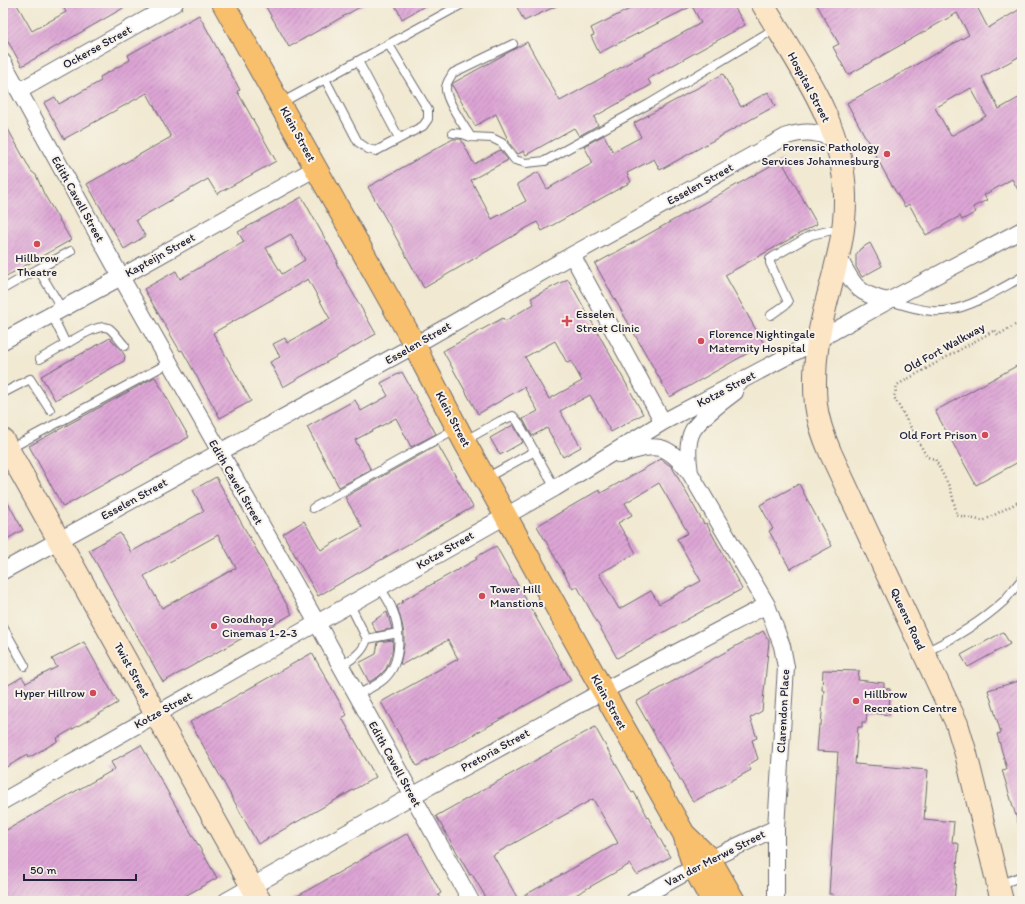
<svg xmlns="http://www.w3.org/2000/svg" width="1025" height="904" font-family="Itim,sans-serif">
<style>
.building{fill:url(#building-hatch);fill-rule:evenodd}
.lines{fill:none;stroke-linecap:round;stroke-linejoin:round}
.lane-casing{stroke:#6a6870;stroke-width:10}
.street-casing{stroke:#6a6870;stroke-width:18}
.secondary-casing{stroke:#6a6870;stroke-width:24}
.primary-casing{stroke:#6a6870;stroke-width:24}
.path{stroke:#6a6870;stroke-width:2.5;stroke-dasharray:1 3;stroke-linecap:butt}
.lane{stroke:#fff;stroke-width:8}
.street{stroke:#fff;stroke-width:16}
.secondary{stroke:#fce5c4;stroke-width:22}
.primary{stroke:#f8bf6c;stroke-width:22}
.poi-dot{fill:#d1495b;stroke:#f7f3e8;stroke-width:1.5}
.labels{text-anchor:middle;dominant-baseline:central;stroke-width:4;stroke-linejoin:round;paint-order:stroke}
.street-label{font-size:12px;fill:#22223b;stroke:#f7f3e8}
.poi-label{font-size:12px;fill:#22223b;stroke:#f7f3e8;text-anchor:start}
</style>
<defs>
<pattern id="building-hatch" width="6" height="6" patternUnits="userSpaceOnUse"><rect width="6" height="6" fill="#dda5d5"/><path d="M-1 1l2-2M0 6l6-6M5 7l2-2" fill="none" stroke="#b386ae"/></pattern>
</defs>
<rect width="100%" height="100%" fill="#f7f3e8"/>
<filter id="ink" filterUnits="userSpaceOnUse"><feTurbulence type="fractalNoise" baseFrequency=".025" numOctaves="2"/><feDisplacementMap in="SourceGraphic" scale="8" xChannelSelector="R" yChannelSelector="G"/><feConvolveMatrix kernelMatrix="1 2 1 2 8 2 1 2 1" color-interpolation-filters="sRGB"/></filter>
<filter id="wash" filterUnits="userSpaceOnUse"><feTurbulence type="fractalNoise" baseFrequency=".012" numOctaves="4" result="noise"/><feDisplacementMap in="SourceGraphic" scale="16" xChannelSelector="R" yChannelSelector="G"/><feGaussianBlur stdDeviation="0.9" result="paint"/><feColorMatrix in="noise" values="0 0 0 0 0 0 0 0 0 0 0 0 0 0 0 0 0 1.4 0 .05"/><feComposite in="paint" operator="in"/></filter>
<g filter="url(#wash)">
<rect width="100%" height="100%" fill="#f1e9d2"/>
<g id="blocks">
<path class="building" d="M3 3H16L32 31 66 12 61 3H132L22 66 3 33Z
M272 3H367L289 47 266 7Z
M394 3H430L402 19Z
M515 3H563L524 21Z
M642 3H732L745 25 648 79 651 85 594 117 598 125 579 136 574 128 526 155 524 151 518 154 510 144 496 114 475 126 452 85 453 83 527 42 560 101 701 23 692 6 599 53 591 36 594 35 591 28Z
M816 3H975L988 28 1022 8V55L982 77 999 109 1022 96V197L1012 179 984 195 987 200 973 207 976 212 962 220 960 216 926 235 909 204 905 207 891 184 847 103 969 35 957 13 848 75 833 47 839 44ZM971 88 986 116 951 136 935 108Z
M199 15 240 90 237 91 276 161 217 194 208 179 136 220 145 236 124 249 87 184 171 137 147 93 64 139 44 103 55 97 59 104 101 81 100 77 130 60 128 55Z
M723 74 741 107 768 92 775 106 660 170 654 159 627 173 631 182 542 231 537 222 424 288 368 187 453 139H461L474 164 500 150 508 160 471 180 492 219 526 201 517 184 538 172 547 189 593 163 584 146 604 135 613 152 641 137 634 123Z
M3 120 31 171 36 175 44 194 71 240 3 278Z
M781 160 817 224 725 275 764 344 670 397 595 264Z
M302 197 338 262 336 263 376 334 283 387 270 362 280 357 273 344 285 338 287 343 330 319 308 279 213 333 251 401 220 418 182 350 180 351 144 289 176 271 180 279 244 242 238 232ZM291 234 305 260 282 274 266 248Z
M870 243 882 266 862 277 856 267V255L860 249Z
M568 279 643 414 611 432 590 395 560 411 581 447 563 457 547 428 532 436 523 419 538 411 524 387 478 414 443 351 503 318 505 321 534 304 531 298ZM555 341 567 363 571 361 582 381 549 399 525 357Z
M110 338 122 351 125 356 124 361 55 400 41 376Z
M1022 363V460L976 485 935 411Z
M402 372 436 434 411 447 396 418 355 440 371 470 339 487 307 427 355 400 361 411 388 396 381 383Z
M155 377 189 437 63 507 29 446Z
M513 425 523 442 500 455 490 438Z
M438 445 473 507 318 596 283 534 304 521 321 550 362 527 345 497Z
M661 459 672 467 704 524 706 523 742 589 617 658 577 586 573 589 537 526 599 490 601 493ZM659 483 688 533 677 539 701 581 659 604 651 591 619 609 599 574 636 553 618 523 632 515 625 503Z
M216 477 292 614 259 633 257 630 163 682 89 550 120 533 131 552 204 511 193 490ZM218 535 236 568 162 608 144 576Z
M799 484 832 546 790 569 769 531 773 529 760 505Z
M3 494 23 530 3 541Z
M496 546 571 680 417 766 381 702 458 659 448 640 403 664H400L404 645V634L402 623 397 606 403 602 402 601 477 559 476 557Z
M387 612 392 629 376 632 371 622Z
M763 631 769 641 762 711 750 718 757 738 752 740 758 759 748 765 751 770 693 802 636 702Z
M1003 632 1010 644 968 667 961 655Z
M393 640 392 653 386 669 378 677 369 682 359 663 376 654 378 642Z
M84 642 118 703 57 738 58 741 28 758 27 755 3 769V688L22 677 26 683 57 667 52 659Z
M312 653 347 715 342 718 376 777 258 844 190 722Z
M823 670 859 671 858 680 884 683V688L890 689 889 715 867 712 866 722H862V727H858L855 764 928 770 924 819 954 822 952 842 959 844 954 901H832L833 894H829L838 752 817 751 819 725H821L824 690H822Z
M1022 680V826H1019L1002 770 1007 769 997 734 1001 733 988 690Z
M595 727 632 793 634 792 670 857 637 875 630 864 565 901H488L472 874 470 875 436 816ZM593 799 618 843 518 899 493 855Z
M141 745 217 878 185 896 188 901H3V832L115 769 111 762Z
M408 833 441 893 438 895 442 901H289Z"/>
</g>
</g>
<g filter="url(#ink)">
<use href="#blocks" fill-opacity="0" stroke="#6a6870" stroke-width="1"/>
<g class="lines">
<g class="lane-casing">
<path id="lane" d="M358 61 399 138
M325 79 358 142 368 149 376 151 423 126 428 119V110L389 45
M281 103 464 3
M453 133 463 134 471 137 492 138 502 143 515 160 526 163 545 161 649 104 776 28
M471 137C464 126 447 102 446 90 445 84 450 78 453 73L513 44
M38 269 71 251
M3 289 38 269 62 309
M890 301C903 305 917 310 932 311 962 314 996 291 1022 277
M52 315 66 344C76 339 100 321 110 329 115 333 120 341 125 346
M771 315 785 305 788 302 770 263V259L773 257 811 235 841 228
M40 359 66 344
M3 393 30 379 50 410
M464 441 500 421 513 416 518 422 555 488
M9 449 169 363
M486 478 535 451
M313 508 457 428
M3 627 25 666
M367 639 398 633
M925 652C953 639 981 622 1004 601 1010 594 1016 586 1022 579
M341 666C352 659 363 653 367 639L350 605
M357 695C366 690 376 686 384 679 403 662 401 628 391 606 388 600 384 594 380 587
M999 885 1022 876"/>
</g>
<g class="street-casing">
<path id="street" d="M3 62 121 277 317 623 471 901
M19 91 175 3
M572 255 663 422
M839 258C853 285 857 294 888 301
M3 341 121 277 316 168
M620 455C656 443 666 442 690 473L767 605 782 646 786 667 776 828V901
M690 473C688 460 686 442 693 430 702 416 722 402 735 392
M3 571 415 345 572 255 787 136C807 130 817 132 836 140
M3 801 555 488 663 422 818 340 888 301 1022 230
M226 901 412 796 603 691 767 605
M634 901 710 859 776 828"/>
</g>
<g class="secondary-casing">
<path id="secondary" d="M762 3C797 63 844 124 845 196 846 249 826 291 818 341 815 362 814 384 816 405 818 422 824 438 831 454L957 724 966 754 1002 901
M3 440 260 901"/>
</g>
<g class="primary-casing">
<path id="primary" d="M223 3 415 345 422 361 464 441 603 691 684 834 694 868 712 901
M684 834 710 859 734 901"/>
</g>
<path class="path" d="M1022 321 998 335 995 330 897 385 894 397 927 457 935 459 951 490 957 515 983 521 1022 500
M3 897 5 901"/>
<use href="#lane" class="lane"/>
<use href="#street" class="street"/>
<use href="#secondary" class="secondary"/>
<use href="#primary" class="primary"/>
</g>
</g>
<g class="poi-dot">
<circle cx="887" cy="154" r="4"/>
<circle cx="37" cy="244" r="4"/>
<path d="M565 315h4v4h4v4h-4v4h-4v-4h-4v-4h4z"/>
<circle cx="701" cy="341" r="4"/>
<circle cx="985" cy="435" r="4"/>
<circle cx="482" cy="596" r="4"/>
<circle cx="214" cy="626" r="4"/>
<circle cx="93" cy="693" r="4"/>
<circle cx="856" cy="701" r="4"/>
</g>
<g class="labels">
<g class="street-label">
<text transform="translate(97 47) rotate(-29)">Ockerse Street</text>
<text transform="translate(809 87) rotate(62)">Hospital Street</text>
<text transform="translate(298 134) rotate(61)">Klein Street</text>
<text transform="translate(700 184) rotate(-29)">Esselen Street</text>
<text transform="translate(78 199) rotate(61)">Edith Cavell Street</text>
<text transform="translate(160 255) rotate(-29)">Kapteijn Street</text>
<text transform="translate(418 343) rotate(-30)">Esselen Street</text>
<text transform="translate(944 348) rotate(-29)">Old Fort Walkway</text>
<text transform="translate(726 389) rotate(-28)">Kotze Street</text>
<text transform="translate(453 419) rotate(62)">Klein Street</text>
<text transform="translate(236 482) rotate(60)">Edith Cavell Street</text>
<text transform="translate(134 499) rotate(-29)">Esselen Street</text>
<text transform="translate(445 550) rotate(-30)">Kotze Street</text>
<text transform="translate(908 619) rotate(65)">Queens Road</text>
<text transform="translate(132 670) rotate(61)">Twist Street</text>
<text transform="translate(609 702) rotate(61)">Klein Street</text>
<text transform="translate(163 710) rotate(-29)">Kotze Street</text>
<text transform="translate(783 711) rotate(-87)">Clarendon Place</text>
<text transform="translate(495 750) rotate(-29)">Pretoria Street</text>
<text transform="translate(395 764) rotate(61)">Edith Cavell Street</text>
<text transform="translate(715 858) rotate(-27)">Van der Merwe Street</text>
</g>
<g class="poi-label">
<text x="879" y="147" text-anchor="end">Forensic Pathology<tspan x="879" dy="14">Services Johannesburg</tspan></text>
<text x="37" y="258" text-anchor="middle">Hillbrow<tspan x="37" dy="14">Theatre</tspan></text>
<text x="576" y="314">Esselen<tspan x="576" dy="14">Street Clinic</tspan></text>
<text x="709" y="334">Florence Nightingale<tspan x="709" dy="14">Maternity Hospital</tspan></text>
<text x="977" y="435" text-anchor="end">Old Fort Prison</text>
<text x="490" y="589">Tower Hill<tspan x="490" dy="14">Manstions</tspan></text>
<text x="222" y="619">Goodhope<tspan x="222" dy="14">Cinemas 1-2-3</tspan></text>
<text x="85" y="693" text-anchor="end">Hyper Hillrow</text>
<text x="864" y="694">Hillbrow<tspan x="864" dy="14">Recreation Centre</tspan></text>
</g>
</g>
<rect width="1025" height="904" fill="none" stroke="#f7f3e8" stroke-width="16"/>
<path d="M24 874v6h112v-6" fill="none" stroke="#22223b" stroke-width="2"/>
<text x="30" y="874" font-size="12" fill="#22223b" stroke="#f7f3e8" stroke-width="3" paint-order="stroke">50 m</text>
</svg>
